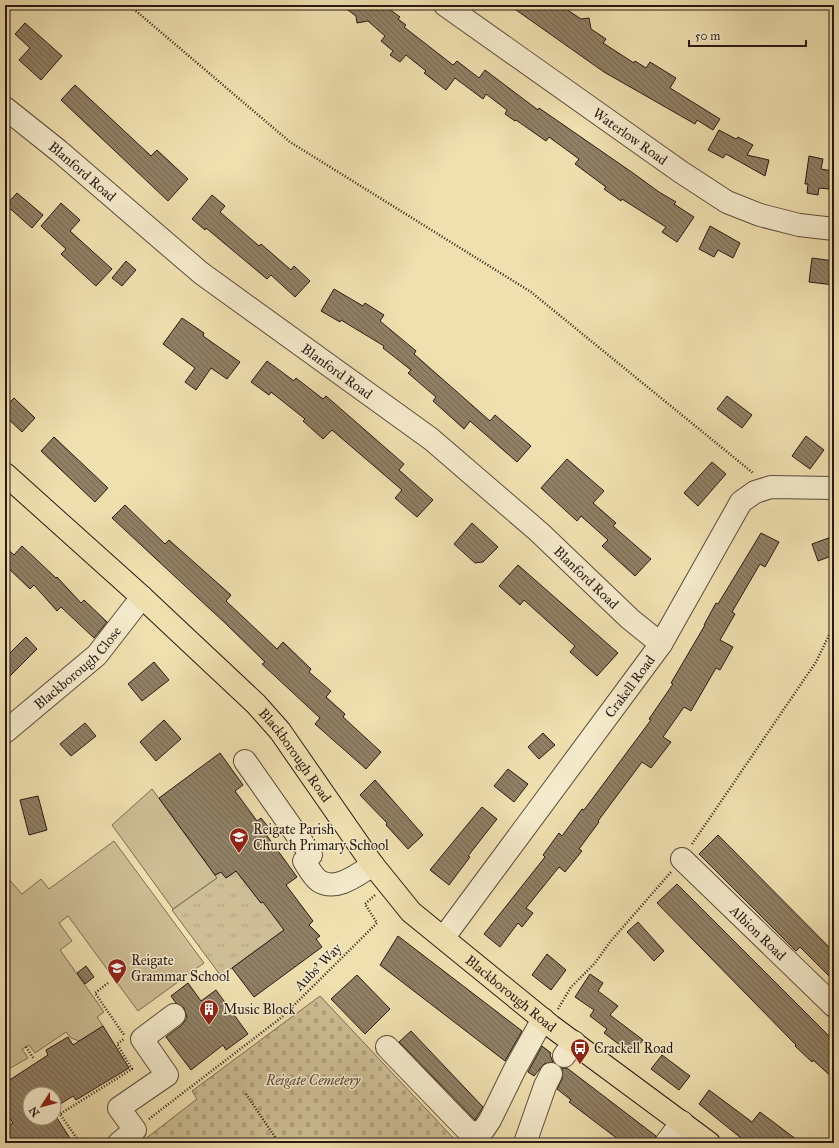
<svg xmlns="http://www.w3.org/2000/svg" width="839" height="1148" font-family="'IM FELL Great Primer',serif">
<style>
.grass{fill:#cebe95;stroke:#7b6c54}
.cemetery{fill:url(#cemetery-stones);stroke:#7b6c54}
.park{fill:url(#park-tufts);stroke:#7b6c54}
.building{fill:url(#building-back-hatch);stroke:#281914}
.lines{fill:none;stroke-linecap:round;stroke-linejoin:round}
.minor-casing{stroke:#5a4b3b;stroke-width:24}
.major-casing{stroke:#281914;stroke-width:24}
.path{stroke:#281914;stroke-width:2.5;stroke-dasharray:1 2;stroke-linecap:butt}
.minor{stroke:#f5ebcc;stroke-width:22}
.major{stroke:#f0e0b0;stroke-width:22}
.labels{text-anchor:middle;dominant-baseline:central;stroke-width:3;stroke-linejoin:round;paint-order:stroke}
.street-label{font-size:14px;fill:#281914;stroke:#f5ebcc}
.poi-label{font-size:14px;fill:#281914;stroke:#f5ebcc;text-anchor:start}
.park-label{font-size:14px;font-style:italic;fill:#5a4b3b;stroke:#f5ebcc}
</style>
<defs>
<pattern id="cemetery-stones" width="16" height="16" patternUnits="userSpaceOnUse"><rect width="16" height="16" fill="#cebe95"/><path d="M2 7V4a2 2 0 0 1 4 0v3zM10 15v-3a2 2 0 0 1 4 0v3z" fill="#b1a380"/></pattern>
<pattern id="park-tufts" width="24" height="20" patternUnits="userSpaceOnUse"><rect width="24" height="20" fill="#cebe95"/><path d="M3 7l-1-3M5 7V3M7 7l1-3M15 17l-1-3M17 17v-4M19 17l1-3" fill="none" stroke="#b1a380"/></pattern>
<pattern id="building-back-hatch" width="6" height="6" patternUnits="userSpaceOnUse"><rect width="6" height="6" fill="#908065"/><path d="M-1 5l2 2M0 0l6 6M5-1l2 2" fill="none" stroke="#766852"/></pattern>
</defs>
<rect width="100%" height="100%" fill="#f0e0b0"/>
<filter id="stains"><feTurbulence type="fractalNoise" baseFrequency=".005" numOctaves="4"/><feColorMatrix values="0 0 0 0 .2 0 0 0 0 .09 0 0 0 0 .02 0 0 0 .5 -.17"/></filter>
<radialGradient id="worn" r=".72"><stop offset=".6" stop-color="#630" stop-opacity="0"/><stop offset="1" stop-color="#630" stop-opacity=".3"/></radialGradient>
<path class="grass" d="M152 789 217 878 173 909 112 825Z
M114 841 204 963 138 1011 68 916 59 923 72 941 60 950 104 1012 97 1017 103 1026 79 1041 71 1038 66 1032 35 1053 29 1045 22 1049 28 1058 5 1071V875L22 894 41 879 49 889Z"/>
<path class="cemetery" d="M320 996 458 1143H140L197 1099 192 1091Z"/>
<path class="park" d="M236 871 261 903 275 893 284 930 221 976 172 910 217 878 215 875 221 872 226 878Z"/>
<path class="building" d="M341 5H384L400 17 398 19 406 25 404 27 453 65 457 61 479 78 485 70 538 110 539 108 633 173 659 192 676 202 674 204 694 217 677 242 662 232 666 227 622 199 621 201 604 189 606 187 575 164 579 159 549 137 546 141 516 120 515 121 505 114 507 110 486 94 483 99 455 78 446 90 424 73 426 71 406 55 400 62 390 55 393 51 381 41 385 36 368 21 357 23 356 16Z
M509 5H560L581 19 589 18 591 29 606 39 603 43 634 63 635 61 646 68 650 62 676 78 670 88 720 119 713 130 697 120 695 124 604 72Z
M25 23 62 56 41 80 19 60 30 48 15 34Z
M75 85 151 156 157 150 188 179 168 201 61 100Z
M719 130 736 139 738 137 753 145 747 155 769 160 765 176 726 154 723 158 708 150Z
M809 156 823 159 821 169 832 171 829 189 819 188 818 195 807 193 808 184H805Z
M17 193 43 215 32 228 6 205Z
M212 195 225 206 220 212 259 246 261 244 291 270 294 266 310 281 295 297 271 275 267 279 206 228 205 230 192 219Z
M61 203 80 220 70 231 112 269 96 286 61 254 66 249 41 226Z
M710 226 740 243 733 258 718 250 714 257 699 249Z
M812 258 834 261V285L809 282Z
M126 261 136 270 122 286 112 278Z
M334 289 363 306 365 303 384 315 380 321 416 351 414 354 490 421 495 415 531 446 517 462 470 421 464 429 433 401 436 397 408 373 411 370 383 348 384 346 341 320 340 322 321 311Z
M182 318 204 333 203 336 240 362 227 379 211 368 196 390 185 382 195 368 163 344Z
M267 361 294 381 296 378 323 399 326 396 404 464 399 470 433 500 417 517 395 498 402 490 332 430 323 439 303 421 305 419 271 392 269 395 251 382Z
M727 396 752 415 742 428 717 409Z
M14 398 35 418 22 432 5 416V407Z
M806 436 824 450 810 469 792 456Z
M54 437 108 488 95 502 41 451Z
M567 459 604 491 593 503 616 523 613 526 651 559 635 576 602 546 608 540 581 516 577 521 541 488Z
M712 462 726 474 698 506 684 493Z
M125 505 165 544 169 540 231 595 226 601 277 649 283 642 311 669 309 672 331 691 326 697 345 714 343 717 381 752 366 769 315 724 320 718 262 664 265 662 225 623 112 518Z
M472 523 498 547 483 562 475 563 454 544Z
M761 533 779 542 765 567 760 564 732 612 735 614 720 640 733 647 720 670 716 668 691 711 684 707 663 737 671 742 651 768 642 762 598 821 599 822 579 849 582 851 565 872 559 867 526 908 533 913 522 927 518 923 500 947 484 934 545 857 543 855 559 833 562 836 582 809 584 810 651 720 649 719 673 684 671 683 705 625H704L716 603 718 604Z
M834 536V555L818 561 812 544Z
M22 546 56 578 57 577 81 603 84 600 107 622 94 638 61 607 57 611 34 585 30 589 5 565V547L14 555Z
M518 565 618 653 597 676 570 652 575 646 524 600 520 605 499 586Z
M26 637 37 649 5 681V658Z
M154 662 169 680 142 701 128 684Z
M164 720 181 739 156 761 140 742Z
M85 723 96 736 71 756 60 744Z
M543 733 555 745 539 759 528 747Z
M220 753 243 785 235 791 257 821 261 818 270 829 265 833 297 877 286 885 313 921 309 925 320 936 316 939 322 947 254 997 232 968 284 930 263 902 261 903 236 871 226 878 221 872 215 875 159 798Z
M508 769 528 784 514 802 494 786Z
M375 780 423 835 408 849 386 825 387 823 360 795Z
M38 796 47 830 29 835 20 800Z
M482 807 497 819 468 856 470 857 449 885 430 870Z
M718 835 834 952V981L800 947 796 951 699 854Z
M677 884 834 1041V1079L813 1060 812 1062 795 1046 796 1045 657 903Z
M638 922 664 951 654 961 627 932Z
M398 936 522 1031 505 1061 380 965Z
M547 954 566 970 551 990 532 975Z
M86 966 94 977 85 984 77 973Z
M590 974 603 983 598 991 618 1006 610 1015 643 1040 632 1054 604 1033 607 1029 590 1016 594 1010 575 997Z
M357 975 390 1009 365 1034 331 999Z
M188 983 201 1001 216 990 248 1034 226 1050 223 1045 191 1070 166 1037 182 1025 187 1018 184 1008 176 1003 171 996Z
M103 1026 129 1068 76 1100 73 1096 54 1108V1094H30V1118H57L73 1143H5V1128L13 1123 5 1110V1083L48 1055 46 1050 68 1037 73 1045Z
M411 1031 483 1107 475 1120 399 1042Z
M542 1046 551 1053 550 1055 553 1062 544 1064 534 1076 528 1072Z
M662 1055 690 1076 679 1090 651 1069Z
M562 1068H567L656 1136 654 1143H623L569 1102 571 1100 557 1089 562 1079Z
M709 1090 752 1122 760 1112 801 1143H747L699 1104Z"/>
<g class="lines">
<g class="minor-casing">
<g id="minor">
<path id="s1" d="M445 5 681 172 727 202 760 215 799 225 834 229"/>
<path id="s2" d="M5 108 59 151 201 273 431 439 539 532 630 619 661 644"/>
<path id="s3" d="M5 732 97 655 142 597"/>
<path d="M245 761 311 855 304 861C308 867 313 877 319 881 337 892 358 874 373 865"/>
<path id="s4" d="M682 859 834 1006"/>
<path id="s5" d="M444 937 661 644 741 502 755 492 771 487 834 488"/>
<path d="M387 1047 468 1131 478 1133 484 1129 490 1120 515 1069 543 1019"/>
<path d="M564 1056 574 1042"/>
<path d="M119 1143 135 1130 119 1108 167 1075 142 1039 174 1015"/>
<path d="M525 1143 545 1086 551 1074"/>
<path d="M666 1143 682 1122"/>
</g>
</g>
<g class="major-casing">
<g id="major">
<path id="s6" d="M5 474 142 597 256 704 280 731 373 865 411 912 551 1026 709 1143"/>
</g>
</g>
<path class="path" d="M129 5 290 142 531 292 753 473
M692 844 816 662 834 625
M108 983 95 993 124 1035
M558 1009 571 987 595 963 610 942 671 872
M26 1047 34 1059
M246 1094 279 1143
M149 1119 282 1017 377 923 365 904 375 895
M80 1143 60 1114 132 1069 117 1044 124 1039"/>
<use href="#minor" class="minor"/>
<use href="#major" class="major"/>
</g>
<defs>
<g id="school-pin" transform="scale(1)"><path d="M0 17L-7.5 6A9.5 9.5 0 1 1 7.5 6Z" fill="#8f2418" stroke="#f5ebcc"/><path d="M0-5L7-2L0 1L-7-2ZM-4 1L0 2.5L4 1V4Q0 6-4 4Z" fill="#fff"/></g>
<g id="building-pin" transform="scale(1)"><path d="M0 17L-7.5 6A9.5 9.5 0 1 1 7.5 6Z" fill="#8f2418" stroke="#f5ebcc"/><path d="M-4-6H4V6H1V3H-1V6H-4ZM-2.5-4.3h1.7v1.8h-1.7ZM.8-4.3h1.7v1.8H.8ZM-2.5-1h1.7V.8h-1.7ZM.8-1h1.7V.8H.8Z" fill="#fff"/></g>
<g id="bus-pin" transform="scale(1)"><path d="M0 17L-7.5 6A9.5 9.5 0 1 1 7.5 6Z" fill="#8f2418" stroke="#f5ebcc"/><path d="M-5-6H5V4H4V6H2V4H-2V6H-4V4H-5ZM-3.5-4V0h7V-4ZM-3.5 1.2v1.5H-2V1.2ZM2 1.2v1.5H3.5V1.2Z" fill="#fff"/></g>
</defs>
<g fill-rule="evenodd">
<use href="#school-pin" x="239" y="837"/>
<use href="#school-pin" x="117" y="968"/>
<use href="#building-pin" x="209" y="1009"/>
<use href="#bus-pin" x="580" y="1048"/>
</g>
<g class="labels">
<g class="street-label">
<text stroke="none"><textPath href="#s1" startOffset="227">Waterlow Road</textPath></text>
<text stroke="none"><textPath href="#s2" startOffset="100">Blanford Road</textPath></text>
<text stroke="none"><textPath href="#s2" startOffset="424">Blanford Road</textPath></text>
<text stroke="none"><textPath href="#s2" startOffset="748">Blanford Road</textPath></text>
<text stroke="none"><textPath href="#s3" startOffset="97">Blackborough Close</textPath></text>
<text stroke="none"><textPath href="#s5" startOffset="312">Crakell Road</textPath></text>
<text stroke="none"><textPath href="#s6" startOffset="405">Blackborough Road</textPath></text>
<text stroke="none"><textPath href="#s4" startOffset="106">Albion Road</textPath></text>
<text transform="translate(318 967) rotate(-45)">Aubs' Way</text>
<text stroke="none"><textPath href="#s6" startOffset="729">Blackborough Road</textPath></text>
</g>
<g class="poi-label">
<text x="253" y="829">Reigate Parish<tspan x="253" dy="16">Church Primary School</tspan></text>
<text x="131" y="960">Reigate<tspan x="131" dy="16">Grammar School</tspan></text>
<text x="223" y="1009">Music Block</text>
<text x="594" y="1048">Crackell Road</text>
</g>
<g class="park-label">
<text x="313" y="1080">Reigate Cemetery</text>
</g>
</g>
<rect width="839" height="1148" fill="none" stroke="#f0e0b0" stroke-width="20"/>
<rect x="6" y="6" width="827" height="1136" fill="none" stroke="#281914" stroke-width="2"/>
<rect x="10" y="10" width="819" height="1128" fill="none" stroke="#281914"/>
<g transform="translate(42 1106) rotate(234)"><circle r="19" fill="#f5ebcc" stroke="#a39782"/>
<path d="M0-3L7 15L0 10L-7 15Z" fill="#8f2418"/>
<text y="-6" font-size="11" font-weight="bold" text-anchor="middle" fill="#281914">N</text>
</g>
<path d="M689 40v6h117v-6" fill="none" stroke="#281914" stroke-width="2"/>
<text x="695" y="40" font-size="12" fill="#281914" stroke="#f5ebcc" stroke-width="3" paint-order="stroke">50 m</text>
<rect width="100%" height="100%" filter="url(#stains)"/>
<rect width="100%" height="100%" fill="url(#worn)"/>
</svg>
